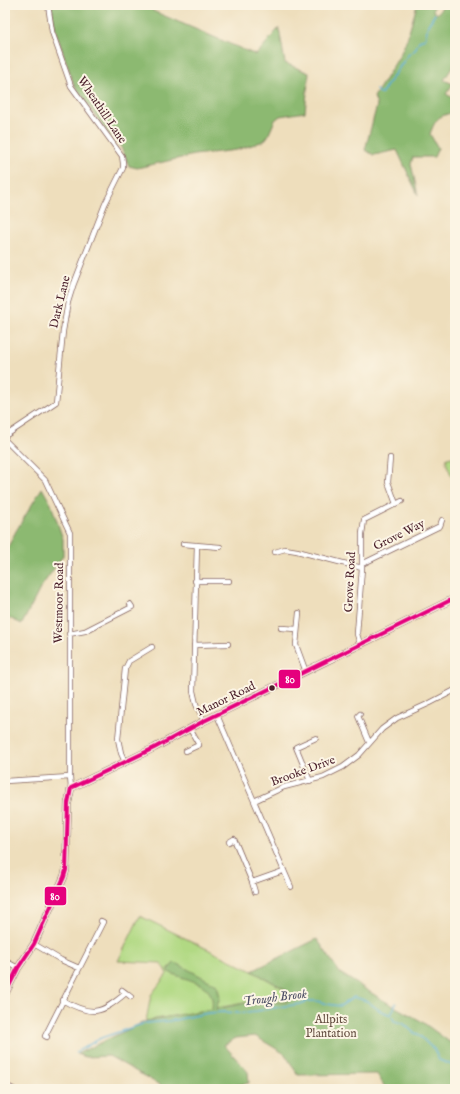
<svg xmlns="http://www.w3.org/2000/svg" width="460" height="1094" font-family="'IM FELL English',serif">
<style>
.green{fill:#b1d983;stroke:#7e7c57}
.forest{fill:#8cb971;stroke:#6b6c4e}
.lines{fill:none;stroke-linecap:round;stroke-linejoin:round}
.stream{stroke:#5aafd6;stroke-width:1.5}
.street-casing{stroke:#83625e;stroke-width:6}
.secondary-casing{stroke:#83625e;stroke-width:8}
.street{stroke:#fff;stroke-width:4.5}
.secondary{stroke:#fff;stroke-width:6}
.bus-1-casing{stroke:#fcf5e5;stroke-width:7}
.bus-1{stroke:#e5007d;stroke-width:4}
.bus-dot{fill:#4a1f2b;stroke:#fcf5e5;stroke-width:1.5}
.labels{text-anchor:middle;dominant-baseline:central;stroke-width:4;stroke-linejoin:round;paint-order:stroke}
.street-label{font-size:12px;fill:#4a1f2b;stroke:#fcf5e5}
.park-label{font-size:12px;fill:#644e41;stroke:#fcf5e5}
.water-label{font-size:13px;font-style:italic;fill:#505167;stroke:#fcf5e5}
.line-badge{stroke:#fcf5e5;stroke-width:1.5}
.badge-label{font-size:11px;text-anchor:middle;font-weight:bold;fill:#fff}
</style>
<rect width="100%" height="100%" fill="#fcf5e5"/>
<filter id="ink" filterUnits="userSpaceOnUse"><feTurbulence type="fractalNoise" baseFrequency=".025" numOctaves="2"/><feDisplacementMap in="SourceGraphic" scale="8" xChannelSelector="R" yChannelSelector="G"/><feConvolveMatrix kernelMatrix="1 2 1 2 8 2 1 2 1" color-interpolation-filters="sRGB"/></filter>
<filter id="wash" filterUnits="userSpaceOnUse"><feTurbulence type="fractalNoise" baseFrequency=".012" numOctaves="4" result="noise"/><feDisplacementMap in="SourceGraphic" scale="16" xChannelSelector="R" yChannelSelector="G"/><feGaussianBlur stdDeviation="0.9" result="paint"/><feColorMatrix in="noise" values="0 0 0 0 0 0 0 0 0 0 0 0 0 0 0 0 0 1.4 0 .05"/><feComposite in="paint" operator="in"/></filter>
<g filter="url(#wash)">
<rect width="100%" height="100%" fill="#eedebc"/>
<path class="green" d="M452 457 455 458V485L446 462 447 458Z
M140 916 252 971 285 989 288 1002H250L146 1021 151 995 167 974 161 963 118 961Z"/>
<path class="forest" d="M51 5H152L153 11 256 55 279 28 285 63 309 73 305 112 280 116 275 120 268 136 264 141 237 150 194 155 137 168 129 166 121 147 106 130 74 85 56 32Z
M417 5H435L433 10 436 14 439 12 443 5H455V63L444 80 453 84 446 94 455 99V112C438 116 436 118 430 134L438 148 434 157H413L411 164 418 195 397 150 374 155 365 150 377 105 374 97 400 55 407 39Z
M42 488 51 504 63 539V556L41 587 22 624 5 616V553L16 531Z
M317 939 340 973 381 999 421 1021 455 1046V1089H386L377 1074 298 1075 285 1054 255 1036 236 1038 224 1045 248 1072 249 1083 217 1089H167L109 1056 86 1057 77 1054 146 1021 212 1009C217 980 183 981 167 971L174 963 178 964 217 985 220 997 216 1009 250 1002H287L285 989 252 971Z"/>
<g class="lines">
<path class="stream" d="M376 90 381 94 408 55 415 50 419 41 425 39 428 25 435 14
M391 1015 396 1003
M76 1052 101 1038 145 1023 170 1021 208 1013 225 1012 238 1013 257 1011 273 1008 300 1004 308 1001H317L327 1004 340 1006 354 997 367 1001 379 1010 391 1015 394 1021 404 1024 414 1033 418 1034 429 1045 434 1049 439 1060 455 1066"/>
</g>
</g>
<g filter="url(#ink)">
<g class="lines">
<g class="street-casing">
<path id="street" d="M5 436 56 402 63 331 68 302 73 286 105 204 123 168V163L122 156 71 86 52 32 48 5
M5 440 45 480 70 533V777L71 788
M390 458 388 482 396 504
M183 544 220 547
M197 545 193 691 196 704 204 721
M275 552 285 549 297 551 362 568
M362 564 440 526 442 520
M195 581H229
M299 613 296 645 306 672
M281 628 297 629
M69 634 85 631 132 607 130 604
M360 644 357 634 362 568V534L364 520 402 501
M194 645 228 644
M360 714 358 716 369 742
M217 715 291 887
M186 751 199 745 190 729
M125 762 121 753 118 739 125 669 129 661 152 647
M5 781 70 777
M310 781 296 747 316 738
M254 801 284 787 323 777 343 767 359 755 382 729 397 718 430 703 455 690
M229 842 234 839 252 882 283 871
M252 882 255 892
M34 944 61 960 79 968
M5 961 18 968
M126 993 131 997
M62 1000C92 1017 101 1014 126 993L122 990
M47 1037 45 1036 103 922 101 921
M5 1085 13 1089"/>
</g>
<g class="secondary-casing">
<path id="secondary" d="M5 994 18 968 34 944 64 877 66 870 68 803 71 788 154 748 204 721 455 598"/>
</g>
<use href="#street" class="street"/>
<use href="#secondary" class="secondary"/>
<g class="bus-1-casing">
<path id="bus-1" d="M71 788 154 748 204 721 455 598
M5 994 18 968 34 944 64 877 66 870 68 803 71 788"/>
</g>
<use href="#bus-1" class="bus-1"/>
</g>
</g>
<circle class="bus-dot" cx="272" cy="688" r="3.5"/>
<g class="labels">
<g class="street-label">
<text transform="translate(102 110) rotate(56)">Wheathill Lane</text>
<text transform="translate(60 302) rotate(-76)">Dark Lane</text>
<text transform="translate(399 535) rotate(-26)">Grove Way</text>
<text transform="translate(350 582) rotate(-87)">Grove Road</text>
<text transform="translate(59 603) rotate(-89)">Westmoor Road</text>
<text transform="translate(226 699) rotate(-26)">Manor Road</text>
<text transform="translate(303 771) rotate(-20)">Brooke Drive</text>
</g>
<g class="park-label">
<text x="331" y="1019">Allpits<tspan x="331" dy="14">Plantation</tspan></text>
</g>
<g class="water-label">
<text transform="translate(275 998) rotate(-7)">Trough Brook</text>
</g>
</g>
<g class="line-badge">
<rect x="278" y="669" width="23" height="20" rx="4" fill="#e5007d"/>
<rect x="44" y="886" width="23" height="20" rx="4" fill="#e5007d"/>
</g>
<g class="badge-label">
<text x="290" y="683">80</text>
<text x="55" y="900">80</text>
</g>
<rect width="460" height="1094" fill="none" stroke="#fcf5e5" stroke-width="20"/>
</svg>
